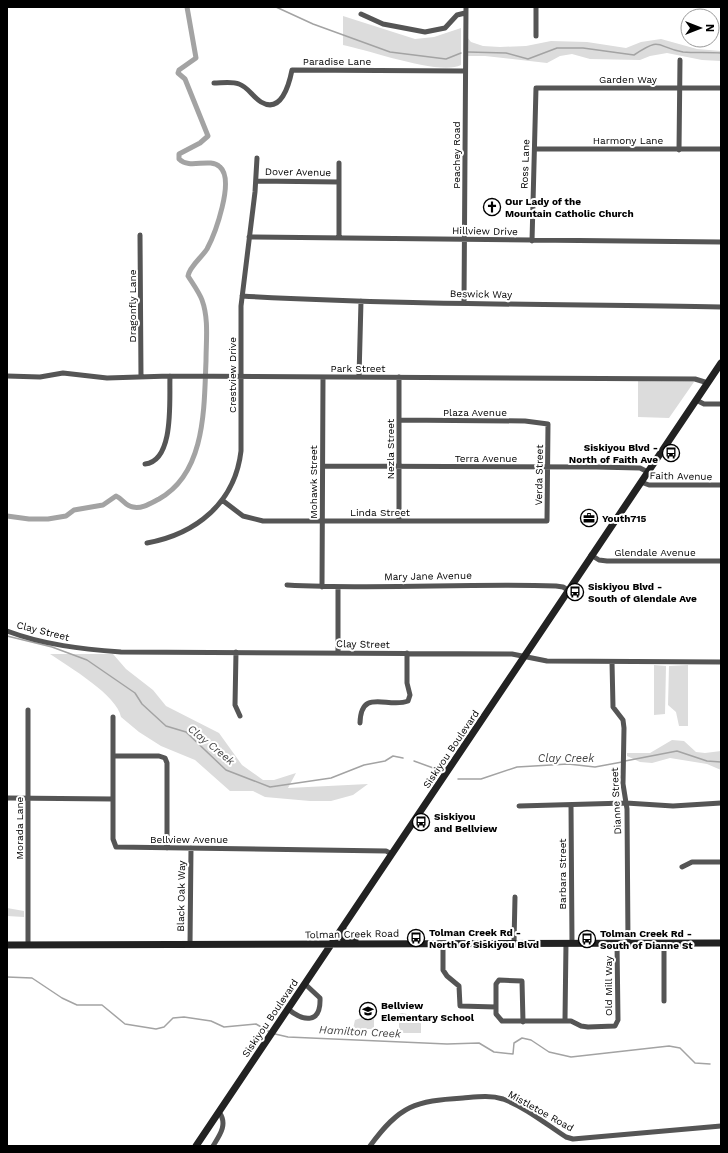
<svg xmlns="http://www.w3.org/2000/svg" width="728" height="1153" font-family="'Work Sans',sans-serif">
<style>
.green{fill:#dcdcdc}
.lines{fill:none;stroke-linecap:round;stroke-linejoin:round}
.stream{stroke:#a3a3a3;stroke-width:1.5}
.canal{stroke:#a3a3a3;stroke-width:5}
.street{stroke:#555;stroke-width:5}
.secondary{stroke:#222;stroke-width:7}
.labels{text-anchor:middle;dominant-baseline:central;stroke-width:4;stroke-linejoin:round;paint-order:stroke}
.street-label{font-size:10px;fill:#000;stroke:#fff}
.poi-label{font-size:10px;font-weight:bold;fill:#000;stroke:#fff;text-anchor:start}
.water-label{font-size:11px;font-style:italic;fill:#444;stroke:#fff}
</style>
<rect width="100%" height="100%" fill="#fff"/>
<path class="green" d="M343 16 415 39 434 37 461 28V65C440 76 369 50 343 45Z
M467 37 471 42 483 46 500 47 526 46 551 41 587 42 626 48 641 42 661 39 697 49 721 51V61L702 60 667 53 650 56 640 60 590 59 572 54 560 56 547 63 485 56H466Z
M638 381 691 382H694L669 418 638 417Z
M50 654H113L126 669 153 690 166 706 219 733 242 765 263 780H274L296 773 288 788 368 784 353 795 331 801H310L265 797 253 791H230L195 760 161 746 139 732 121 717C117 695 69 667 50 654Z
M654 665 666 666 665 714 654 715Z
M688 665V726H679L676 712 668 705 669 666Z
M672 740 684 741 696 752 705 753 721 751V770L707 764 670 758 652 763 640 762 627 756V753H650Z
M7 908 24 911V917L7 916Z
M365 1012 372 1013 374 1016V1029H353L355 1020 364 1017Z
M402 1013 407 1014 406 1017H409L411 1014 418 1017 421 1024V1033H402L399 1032V1014Z"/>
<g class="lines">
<path class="stream" d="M276 7 313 24 390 52 446 59 461 53
M468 52 506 53 528 59 557 48H583L634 55C663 36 655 47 683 52 695 53 709 52 721 53
M7 636 52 647 87 660 135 693 142 704 166 726 186 732 226 770 270 787 331 778 364 765 385 761 393 756 403 758
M414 761 436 769
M625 761 677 751 707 761 721 762
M458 779H481L517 767 568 764 595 767 622 762
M7 977 32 978 62 998 77 1005H102L125 1024 156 1029 164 1027 173 1018 184 1017 211 1021 224 1027 256 1024 270 1032
M275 1034 288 1037 447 1044 479 1043 494 1052 513 1054 514 1043 522 1038 531 1040 549 1052 571 1057 669 1046 680 1048 695 1063 710 1064"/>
<path class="canal" d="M7 516 29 519H48L66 516 74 510 103 505 116 496C123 499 125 506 133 507 142 509 151 503 159 499 206 473 204 407 206 361 206 341 209 319 202 300 199 292 193 284 188 276 189 267 202 257 207 249 215 234 235 180 220 167 209 157 190 170 179 159V154L200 143 208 136 185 79 178 73 179 70 196 58 187 7"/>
<path class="street" d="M536 7V36
M361 14 383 24 425 32 445 28 457 15 465 13
M214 83C221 83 232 81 239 84 248 87 253 97 261 102 281 114 289 85 292 70L465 71
M535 149H721
M679 150 680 60
M256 181 339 182
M140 235 141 377
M249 237 721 242
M339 238V163
M532 241 536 88H721
M242 296C401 305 561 304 721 307
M464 303 466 7
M7 376 40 377 63 373 107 378 170 376 695 379 708 383
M359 377 361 301
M696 400 704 404H721
M145 464C175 461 169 398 170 376
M323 466 596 467 640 468 648 472
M641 482 649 485H721
M222 500 243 516 263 521H547L548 424 525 421 399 420
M399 521V377
M147 543C196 534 235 503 241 451V306L255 192 257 158
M591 555 599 560 607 561H721
M287 585C377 590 466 583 556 586L563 587 568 590
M322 587 323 377
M7 631C44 645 82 649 121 652L512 654 547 661 721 662
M236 652 235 705 240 716
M338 652V587
M612 662 613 707 623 720 624 728 623 784 627 809 628 943
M28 710V945
M113 717V839L116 847 386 851 392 854
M360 723C361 687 388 709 408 701L410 695 407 683V653
M113 756H159L165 758 167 763V848
M7 798 113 799
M571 805 572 943
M519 806 626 803 673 806 721 803
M682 867 692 862H721
M514 943 515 897
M664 943V1001
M443 944V970L447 976 459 986 460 1006 496 1007
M190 945 191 848
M288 1009C304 1022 321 1024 320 998L305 984
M565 1020 566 943
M523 1022 522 981 499 980 496 984V1014L502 1021H571L581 1026 588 1027 615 1026 618 1020 617 943
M213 1146C220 1135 228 1124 219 1112
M370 1146C400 1105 415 1101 463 1098 476 1097 490 1095 503 1099 525 1107 546 1124 566 1137L573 1139 721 1126"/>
<path class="secondary" d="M343 927 342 937 344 939 355 941
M7 945 721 943
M196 1146 721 363"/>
</g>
<defs>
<g id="church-ring" transform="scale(0.9)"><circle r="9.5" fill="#fff" stroke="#000" stroke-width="1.5"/><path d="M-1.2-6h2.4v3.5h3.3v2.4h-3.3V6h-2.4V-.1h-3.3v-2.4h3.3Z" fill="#000"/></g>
<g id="bus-ring" transform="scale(0.9)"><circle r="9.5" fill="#fff" stroke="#000" stroke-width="1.5"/><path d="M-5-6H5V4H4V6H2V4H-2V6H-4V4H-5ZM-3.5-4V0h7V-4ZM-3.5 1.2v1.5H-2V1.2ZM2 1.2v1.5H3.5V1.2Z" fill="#000"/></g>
<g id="office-ring" transform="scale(0.9)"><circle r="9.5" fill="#fff" stroke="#000" stroke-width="1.5"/><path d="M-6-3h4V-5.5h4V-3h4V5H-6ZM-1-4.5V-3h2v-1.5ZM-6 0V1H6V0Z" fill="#000"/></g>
<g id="school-ring" transform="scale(0.9)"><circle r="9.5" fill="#fff" stroke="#000" stroke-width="1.5"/><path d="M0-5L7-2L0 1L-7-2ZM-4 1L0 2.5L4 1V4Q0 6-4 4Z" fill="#000"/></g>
</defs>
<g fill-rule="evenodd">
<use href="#church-ring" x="492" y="207"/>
<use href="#bus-ring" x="671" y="453"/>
<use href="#office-ring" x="589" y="518"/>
<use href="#bus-ring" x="575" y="592"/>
<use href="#bus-ring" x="421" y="822"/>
<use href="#bus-ring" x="416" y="938"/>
<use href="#bus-ring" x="587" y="939"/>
<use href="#school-ring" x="368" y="1011"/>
</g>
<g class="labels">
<g class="street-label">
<text x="337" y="61">Paradise Lane</text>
<text x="628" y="79">Garden Way</text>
<text x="628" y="140">Harmony Lane</text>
<text transform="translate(456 155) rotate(-90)">Peachey Road</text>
<text transform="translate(525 164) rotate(-88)">Ross Lane</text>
<text transform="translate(298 172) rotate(1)">Dover Avenue</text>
<text transform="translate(485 231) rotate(1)">Hillview Drive</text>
<text transform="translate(481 294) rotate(1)">Beswick Way</text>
<text transform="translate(132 306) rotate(-90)">Dragonfly Lane</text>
<text x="358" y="368">Park Street</text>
<text transform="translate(232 375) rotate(-90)">Crestview Drive</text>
<text x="475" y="412">Plaza Avenue</text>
<text transform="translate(390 449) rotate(-90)">Nezla Street</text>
<text x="486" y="458">Terra Avenue</text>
<text transform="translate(539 475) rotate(-89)">Verda Street</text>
<text transform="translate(681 476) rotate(1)">Faith Avenue</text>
<text transform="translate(313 482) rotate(-90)">Mohawk Street</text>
<text x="380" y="512">Linda Street</text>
<text x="655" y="552">Glendale Avenue</text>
<text transform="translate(428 576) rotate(-1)">Mary Jane Avenue</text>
<text transform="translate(43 631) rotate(14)">Clay Street</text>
<text transform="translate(363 644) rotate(1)">Clay Street</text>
<text transform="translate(451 749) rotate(-56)">Siskiyou Boulevard</text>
<text transform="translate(616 801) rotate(-93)">Dianne Street</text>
<text transform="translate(19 828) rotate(-90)">Morada Lane</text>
<text x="189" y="839">Bellview Avenue</text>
<text transform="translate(562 874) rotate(-90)">Barbara Street</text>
<text transform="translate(181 896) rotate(-89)">Black Oak Way</text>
<text transform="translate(352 934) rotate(-1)">Tolman Creek Road</text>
<text transform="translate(608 986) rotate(-90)">Old Mill Way</text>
<text transform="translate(270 1018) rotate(-56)">Siskiyou Boulevard</text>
<text transform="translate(541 1111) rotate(29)">Mistletoe Road</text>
</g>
<g class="poi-label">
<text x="505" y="201">Our Lady of the<tspan x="505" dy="12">Mountain Catholic Church</tspan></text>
<text x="658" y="447" text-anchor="end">Siskiyou Blvd -<tspan x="658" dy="12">North of Faith Ave</tspan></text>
<text x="602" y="518">Youth715</text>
<text x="588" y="586">Siskiyou Blvd -<tspan x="588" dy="12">South of Glendale Ave</tspan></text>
<text x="434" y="816">Siskiyou<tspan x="434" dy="12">and Bellview</tspan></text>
<text x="429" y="932">Tolman Creek Rd -<tspan x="429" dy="12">North of Siskiyou Blvd</tspan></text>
<text x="600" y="933">Tolman Creek Rd -<tspan x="600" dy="12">South of Dianne St</tspan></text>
<text x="381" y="1005">Bellview<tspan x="381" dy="12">Elementary School</tspan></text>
</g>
<g class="water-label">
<text transform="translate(211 745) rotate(39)">Clay Creek</text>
<text x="566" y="758">Clay Creek</text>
<text transform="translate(360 1032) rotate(3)">Hamilton Creek</text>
</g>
</g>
<rect width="728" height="1153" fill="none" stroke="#000000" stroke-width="16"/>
<g transform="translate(700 28) rotate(90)"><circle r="19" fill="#ffffff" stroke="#999999"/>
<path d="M0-3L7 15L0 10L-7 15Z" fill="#000000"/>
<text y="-6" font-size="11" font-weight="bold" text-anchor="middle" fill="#000000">N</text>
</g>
</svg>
